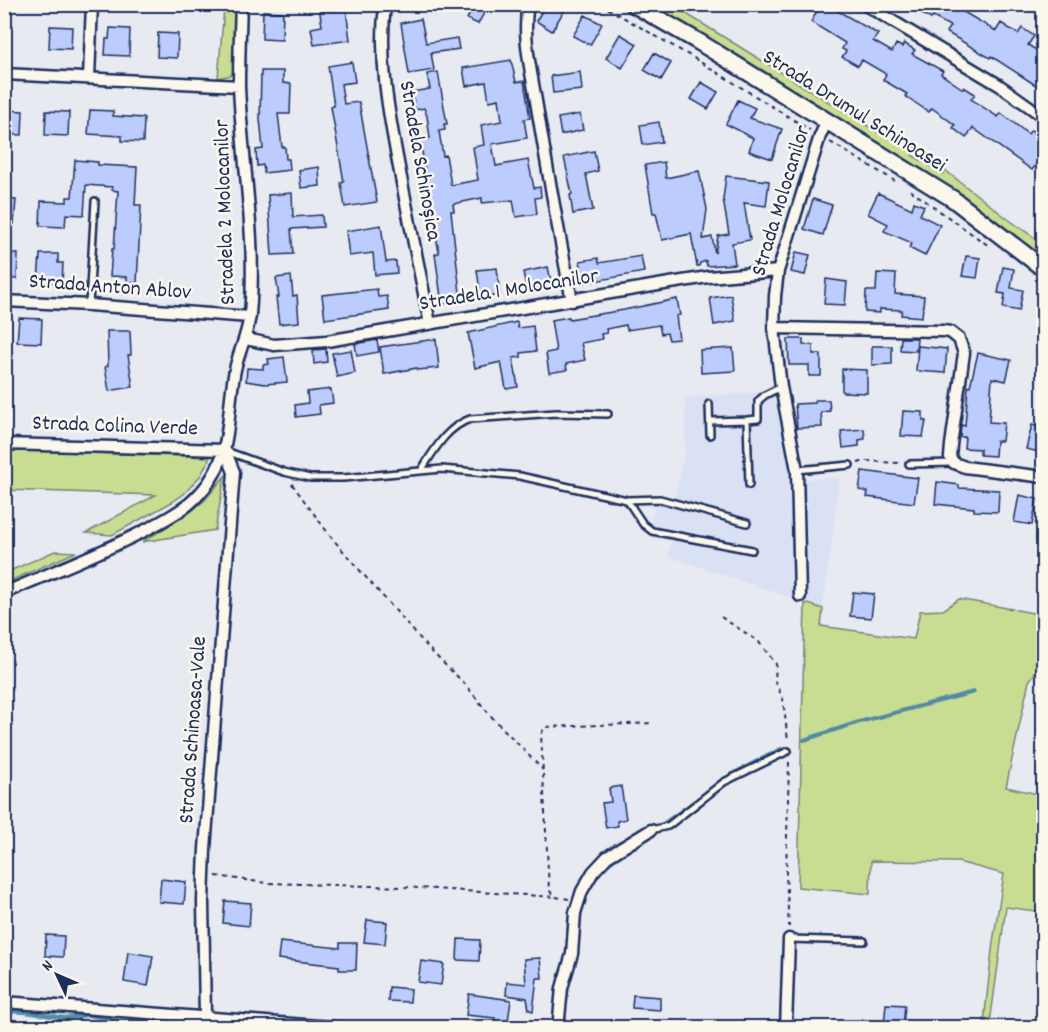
<svg xmlns="http://www.w3.org/2000/svg" width="1048" height="1032" font-family="Dekko,sans-serif">
<style>
.built{fill:#dbe1f5}
.green{fill:#c9dd92;stroke:#728678;stroke-width:1.5}
.lines{fill:none;stroke-linecap:round;stroke-linejoin:round}
.stream{stroke:#528aa4;stroke-width:4}
.building{fill:#bcccfd;stroke:#1b2f5e;stroke-width:1.5}
.lane-casing{stroke:#1b2f5e;stroke-width:10}
.street-casing{stroke:#1b2f5e;stroke-width:15}
.secondary-casing{stroke:#1b2f5e;stroke-width:20}
.path{stroke:#1b2f5e;stroke-width:2;stroke-dasharray:4.5 4.5;stroke-linecap:butt}
.lane{stroke:#fbf7ec;stroke-width:5}
.street{stroke:#fbf7ec;stroke-width:10}
.secondary{stroke:#fbf7ec;stroke-width:15}
.labels{text-anchor:middle;dominant-baseline:central;stroke-width:5;stroke-linejoin:round;paint-order:stroke}
.street-label{font-size:22px;fill:#1b2f5e;stroke:#fbf7ec}
</style>
<rect width="100%" height="100%" fill="#e8eaf1"/>
<filter id="ink" filterUnits="userSpaceOnUse"><feTurbulence type="fractalNoise" baseFrequency=".0167" numOctaves="2"/><feDisplacementMap in="SourceGraphic" scale="12" xChannelSelector="R" yChannelSelector="G"/><feConvolveMatrix kernelMatrix="1 2 1 2 8 2 1 2 1" color-interpolation-filters="sRGB"/></filter>
<g filter="url(#ink)">
<path class="built" d="M773 385 780 397 794 479 840 478 823 609 668 556 671 541 648 537 655 502 673 506 685 449V397L765 392Z"/>
<path class="green" d="M218 5H236L234 25 236 74 218 78 224 8Z
M647 5H682L680 10 879 133 884 126 917 148 912 155 943 174 946 171 1008 219 1043 244V261Z
M5 450 210 457 201 475 184 494 172 502 112 535 86 533 156 495 5 490Z
M225 476 215 530 142 542 188 514 205 500Z
M55 551 76 552 5 583V573Z
M959 599 1043 615C1044 638 1046 663 1029 681L1006 787 1043 795V912L1006 907 990 1023 984 1022 993 942 1004 874 958 862 871 861 870 894 798 887 805 603 823 609 821 626 914 639 920 611 943 610Z"/>
<g class="lines">
<path class="stream" d="M804 740 859 722 974 692
M700 798 730 775 781 749
M663 824 694 802
M593 882 602 869 621 854
M4 1011 25 1012 65 1018 88 1015 119 1021 221 1028
M78 1028 79 1016"/>
</g>
<path class="building" d="M475 4 486 9 478 24 467 19Z
M546 4H568L552 31 536 21Z
M821 4H826L878 34 873 41 892 52 896 44 902 47 904 43 915 50 912 54 943 71 941 74 963 89 964 87 975 94 971 99 998 117 1001 113 1028 134 1031 130 1044 140V155L1032 170 973 128 966 138 953 128 955 125 932 108 929 112 905 96 907 94 883 80 886 74 862 60 858 66 842 57 846 51 842 49 845 43 811 22Z
M927 4H950L996 31 1001 23 1018 34 1022 28 1034 36 1028 45 1044 55V82L1040 88 991 56 990 58 946 32 950 26 933 17 931 19 922 14Z
M330 6V11L346 9 350 40 314 45 311 28 322 26 319 7Z
M263 11 283 12 282 40 262 39Z
M585 15 602 24 590 45 573 36Z
M421 19 426 43 457 38 459 49 431 53 434 70 409 74 401 23Z
M50 26 72 27 71 49 49 48Z
M110 28 130 29 129 56 105 55 106 39H109Z
M158 33 178 34 177 58 157 57Z
M620 34 637 44 622 68 606 58Z
M654 53 671 63 661 80 644 70Z
M511 60 516 82 524 81 530 118 524 119 527 138 492 144 496 166 528 160 534 188 540 187 541 197 535 198 537 214 516 217 513 200 482 203V198L453 204 454 211H451L461 302 442 304 435 254 439 253 420 140 430 138 427 116 424 108 415 110 412 92 430 89 427 74 438 72 447 124H444L445 130 439 131 443 156 446 155 451 185 478 180 473 147 484 145 481 125 502 121 499 99 489 101 486 82 466 86 463 68Z
M352 62 355 82 341 84 344 104 359 102 377 202 345 207 341 183 344 182 331 107 334 106 328 66Z
M261 71H283V83L291 84 290 114H278L282 147H285L286 159H289L290 170 264 173 263 165 257 166 256 150 263 149 260 119Z
M580 72 582 90 553 93 551 76Z
M701 82 718 92 708 109 691 99Z
M738 100 755 108 750 118 782 129 772 159 749 151 753 138 726 124Z
M4 110 23 111 22 135 4 134Z
M90 110 113 111V116L144 118 143 142 122 141V136L88 134Z
M46 111 69 112 68 136 45 135Z
M580 114 583 130 561 135 558 118Z
M659 122 662 142 643 145 640 125Z
M594 151 598 171 586 174 593 210 573 214 570 195 572 194 564 157Z
M75 160 98 162V165L137 167 135 205H141L137 283 127 282V277L110 276 112 249H114L118 191 112 190V187L86 185 84 215 66 214 65 227 40 226 41 201 67 202V197H72Z
M664 162 666 178 699 171 707 209 703 239 712 237 715 253 718 236 729 234 723 199 726 176 769 181 766 206 744 203 750 240 732 243 735 264 707 266 706 261 700 263 699 266H697L691 234 662 240 656 213H653L645 165Z
M319 167 320 186 301 188 299 170Z
M292 193 293 217 322 215 323 227 291 229 293 254 272 255 268 195Z
M878 193 912 209 914 202 924 206 920 215 940 225 925 256 909 248 912 243 884 231 888 224 868 214Z
M4 199 16 200 14 224H4Z
M813 199 832 205 823 235 804 229Z
M381 225 386 262 396 261 397 273 375 275 373 253 349 256 346 231Z
M796 252 810 255 805 275 791 272Z
M4 253 18 254 17 279 4 278Z
M40 254H58V263H63L62 283 38 282Z
M641 256 644 272 584 283 580 261 598 258 599 263Z
M966 256 980 258 977 278 962 276Z
M548 267 552 286 527 291 523 272Z
M1003 267 1014 269 1011 288 1023 290 1019 311 1003 308 1005 294 998 293Z
M497 268 500 295 481 298 477 270Z
M877 273 896 274 895 294 924 296 922 317 901 315 902 310 880 309V313L865 312 866 291H876Z
M291 276 293 296 297 295 299 322 279 324 276 297H279L276 278Z
M826 279 847 282 845 305 824 304Z
M377 289 378 297 387 296 389 310 325 319 322 295Z
M731 295 735 321 714 325 710 298Z
M677 299 680 315 676 316 679 339 669 340 667 333 661 334 659 325 627 330 626 325 606 329 607 333 601 334 602 339 581 343 585 360 566 364 567 370 549 373 546 353 556 351 551 320 569 317V319L624 310Z
M19 318 42 319 41 343 17 342Z
M517 322 518 328 533 326 536 351 521 353V357L513 358 518 387 506 389 501 362 475 368 468 333Z
M107 331H130L131 355H128L133 387 109 391 105 367 108 366Z
M901 338H917L916 351 900 350Z
M436 339 439 368 417 370V368L384 374 380 347Z
M788 339H803V345H813V354H821V376H809V365H789Z
M377 340 379 352 357 356 355 344Z
M872 346H892V364L872 365Z
M918 346 947 349 945 373 916 371Z
M733 348 735 371 701 373 700 350Z
M326 349 327 362 314 364 313 350Z
M351 350 355 373 337 377 332 353Z
M978 353 1011 360 1006 381 992 378 989 422 1004 423 1002 441H996L995 456 980 455V449L964 448 965 437H960L961 425 965 426 968 386H970Z
M284 357 287 382 265 384 246 381 247 368 263 369V365L269 364 268 359Z
M842 369 867 370V393L842 392Z
M331 389 333 403 319 405 320 414 296 417 295 405 308 403 307 392Z
M815 400H829L830 411 821 412 822 427 797 428 795 404 815 403Z
M903 411 923 412V421H926L923 437 901 436Z
M1032 425 1044 428V453L1026 449Z
M864 429 865 439 859 440V446L843 448 841 431Z
M862 471 918 478 914 503 867 497 868 492 859 490Z
M937 482 959 485V488L999 490 998 512 974 511V508L935 504Z
M1019 495 1037 499 1032 525 1014 522Z
M853 592 874 594 871 618 850 616Z
M621 786 626 819 617 821 618 826 606 828 602 803 611 802 609 788Z
M161 879 186 882 184 904 159 902Z
M225 901 251 903 249 926 223 923Z
M367 920 387 922 385 944 364 942Z
M46 935 64 936 63 957 45 956Z
M458 939 480 940 479 961 457 960Z
M280 942 340 948V943H357L356 970H339V966L278 959Z
M128 952 153 956 148 986 124 982Z
M540 958 542 978H537L533 1011 529 1010 527 998 506 995 507 982 526 984 524 959Z
M421 961 444 964 441 985 418 982Z
M389 987 411 989 410 1002 388 1001Z
M469 994 511 1000 507 1028H493L495 1018 466 1015Z
M633 995 660 997V1010L632 1008Z
M886 1004 905 1005 903 1027 884 1025Z"/>
<g class="lines">
<g class="lane-casing">
<path id="lane" d="M89 305 95 201
M709 404 710 435
M710 421 747 420
M226 451 284 472 310 478H343L442 469 520 476 627 500 643 524 652 531 752 550
M909 464 954 463
M422 469C435 449 447 427 470 419L556 413 608 414
M797 470 850 465
M749 485 747 420 758 419V401L765 395 781 387
M627 500 660 499 747 523
M651 830 668 826 724 782 788 751
M789 939 864 941"/>
</g>
<g class="street-casing">
<path id="street" d="M385 4C378 64 390 120 401 178 411 227 420 275 430 324
M528 4C522 36 531 70 536 101 547 168 559 234 572 301
M864 4 999 85 1044 117
M4 74 239 86
M89 78 92 4
M4 301 89 305 250 317
M774 328 943 331 950 332 959 339 964 353 951 445 950 457 954 463 965 467 1044 477
M246 339 274 345 327 341 664 284 708 277 778 271
M4 444 225 450
M4 593C50 573 97 555 142 532 157 524 175 515 189 504 234 465 225 427 234 375 237 354 248 336 250 314 257 238 242 162 239 86 239 59 240 32 241 4
M800 596 797 470 781 387 774 328 775 296 778 271 820 136 827 121
M4 1002 344 1028
M205 1016 203 901 205 849 234 472 225 450
M558 1028 562 988 572 954 575 913 582 891 593 872 607 857 651 830
M786 1028 789 939"/>
</g>
<g class="secondary-casing">
<path id="secondary" d="M633 4 699 42 953 199 1044 269"/>
</g>
<path class="path" d="M600 4 692 57 810 130
M830 142 895 181
M910 190 989 246
M1036 282 1044 287
M858 463 865 461 900 463
M292 484 331 537 363 574 433 653 464 683 490 715 543 770
M721 617 758 641 776 664 775 681 783 699 788 741
M789 762 786 874 789 927
M216 876 267 883 404 887 555 897
M569 899 555 897 549 890 541 734 545 727 654 723"/>
<use href="#lane" class="lane"/>
<use href="#street" class="street"/>
<use href="#secondary" class="secondary"/>
</g>
</g>
<g class="labels">
<g class="street-label">
<text transform="translate(854 112) rotate(32)">Strada Drumul Schinoasei</text>
<text transform="translate(419 161) rotate(80)">Stradela Schinoșica</text>
<text transform="translate(782 201) rotate(-73)">Strada Molocanilor</text>
<text transform="translate(226 212) rotate(-92)">Stradela 2 Molocanilor</text>
<text transform="translate(110 288) rotate(4)">Strada Anton Ablov</text>
<text transform="translate(509 291) rotate(-9)">Stradela 1 Molocanilor</text>
<text transform="translate(115 427) rotate(2)">Strada Colina Verde</text>
<text transform="translate(194 730) rotate(-86)">Strada Schinoasa-Vale</text>
</g>
</g>
<rect width="1048" height="1032" fill="none" stroke="#fbf7ec" stroke-width="24"/>
<rect x="12" y="12" width="1024" height="1008" fill="none" stroke="#1b2f5e" stroke-width="2" filter="url(#ink)"/>
<g transform="translate(57 975) rotate(314)" stroke="#fbf7ec" stroke-width="4.5" paint-order="stroke">
<path d="M0-4.5L10 22L0 15L-10 22Z" fill="#1b2f5e"/>
<text y="-9" font-size="16" font-weight="bold" text-anchor="middle" fill="#1b2f5e">N</text>
</g>
</svg>
